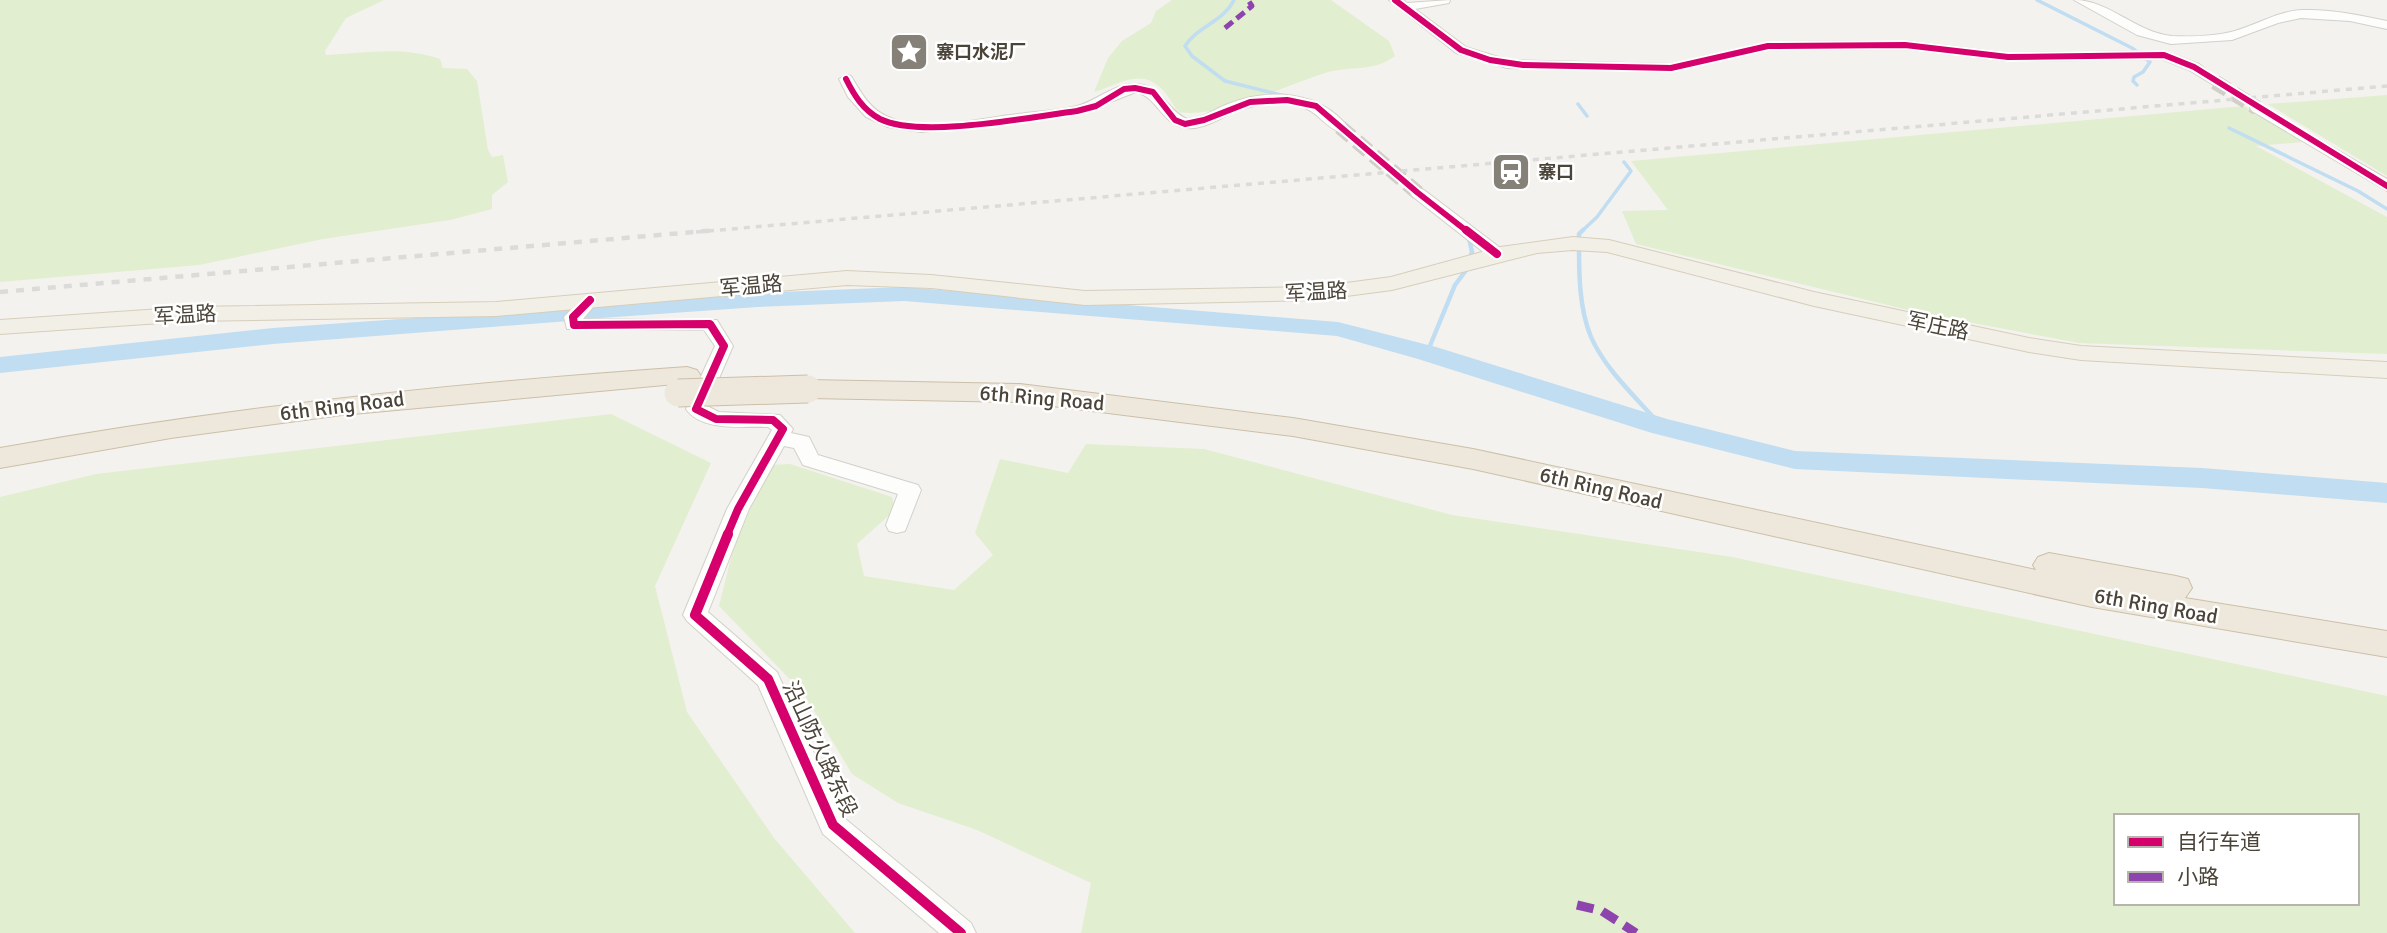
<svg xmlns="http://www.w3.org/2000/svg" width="2387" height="933" font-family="Signika,'Noto Sans SC',sans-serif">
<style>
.green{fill:#e1eecf;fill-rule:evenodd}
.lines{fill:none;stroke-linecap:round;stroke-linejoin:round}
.stream-far1{stroke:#c0ddf1;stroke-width:3.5}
.stream{stroke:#c0ddf1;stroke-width:4.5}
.river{fill:#c0ddf1;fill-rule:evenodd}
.minor-tunnel{stroke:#d2cfca;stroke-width:15;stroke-dasharray:15 7;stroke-linecap:butt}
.minor-casing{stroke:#d2d0cb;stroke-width:2}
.major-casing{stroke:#d6cebb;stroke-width:2}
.highway-casing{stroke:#ccbfa9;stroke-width:2}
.minor{fill:#fdfdfc;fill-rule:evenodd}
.major{fill:#f2efe6;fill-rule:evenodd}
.highway{fill:#ede8db;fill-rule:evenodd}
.rail-far1{stroke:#dbdbda;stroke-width:3.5;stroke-dasharray:6 6;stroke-linecap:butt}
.rail{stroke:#dbdbda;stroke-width:4.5;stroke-dasharray:8 8;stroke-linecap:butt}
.highway-bridge-casing{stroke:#ccbfa9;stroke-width:29;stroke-linecap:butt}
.highway-bridge{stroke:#ede8db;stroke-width:27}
.quiet-far1{stroke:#8e44ad;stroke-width:5;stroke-dasharray:10 5;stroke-linecap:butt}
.quiet{stroke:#8e44ad;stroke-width:9;stroke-dasharray:17 9;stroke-linecap:butt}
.cycleway-far2-casing{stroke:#fff;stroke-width:10}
.cycleway-far1-casing{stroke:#fff;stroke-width:12}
.cycleway-casing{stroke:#fff;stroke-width:15}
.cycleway-far2{stroke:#d6006c;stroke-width:6}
.cycleway-far1{stroke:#d6006c;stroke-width:8}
.cycleway{stroke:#d6006c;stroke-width:10}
.labels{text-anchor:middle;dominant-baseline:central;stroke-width:5;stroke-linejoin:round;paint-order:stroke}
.far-poi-label{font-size:18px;font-weight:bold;fill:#4b4439;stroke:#fff;text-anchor:start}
.street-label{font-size:21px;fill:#4b4439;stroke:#fff}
</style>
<rect width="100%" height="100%" fill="#f4f2ee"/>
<path class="green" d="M0 0H384L346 18 325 51 326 55C365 53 402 46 440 59L443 68 467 69 477 81 488 150 492 157 503 155 508 182 492 195V209L450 220 323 239 199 265 0 282Z
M1172 0H1331L1389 41 1395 56C1374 72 1351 66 1328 72 1288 84 1220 119 1179 112 1172 105 1169 96 1162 89 1140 67 1118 85 1094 92L1108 58 1122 41 1151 23 1156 11Z
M2387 95V176L2268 104Z
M2244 106 2303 142 2256 146 2387 217V354L2079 343 1925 314 1636 244 1622 211 1668 210 1631 161Z
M611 414 711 463 655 586 687 712 774 838 855 933H0V497L96 474Z
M1086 444 1204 449 1452 515 1732 557 2387 696V933H1081L1091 883 977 830 898 803 852 774 804 694 719 606 735 542 771 465 790 464 892 497 895 510 857 544 864 576 954 590 993 555 975 533 1000 459 1068 473ZM2116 816H2357V903H2116Z"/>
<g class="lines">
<path class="stream-far1" d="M1234 0C1223 22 1198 26 1185 46L1192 56 1225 81 1285 96
M2037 0 2132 48 2150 62 2143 72 2134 77 2133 81 2137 85
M1578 104 1587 116
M1340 127 1419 193
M2229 128 2358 191 2387 209
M1581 232 1597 217 1631 171 1624 162"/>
<path class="stream" d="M1583 230 1579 234C1579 267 1578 306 1591 337 1606 371 1638 399 1662 427
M1469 238 1472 252 1469 261
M1427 353 1455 285 1467 269"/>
<path class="river" d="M904 287 1338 322 1436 347 1667 419 1795 451 2202 468 2387 483V503L2202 488 1795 469 1652 433 1418 359 1337 336 904 301 758 307 587 319 579 317 569 321 273 344 0 373V357L273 328 569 307 577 309 587 305 758 293Z"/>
<path class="minor-tunnel" d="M2215 82 2257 108
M1340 127 1418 193"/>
<g class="minor-casing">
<path id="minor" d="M1389 0H1403L1407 3 1450 0 1449 3 1415 9 1466 47 1508 60 1671 64 1768 42 1905 41 2008 53 2164 51 2199 64 2222 82 2215 86 2189 70 2162 59 2008 61 1905 49 1768 50 1671 72 1507 68 1456 53Z
M2074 0C2110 0 2136 33 2172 36 2190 37 2214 36 2231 32 2255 26 2277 11 2302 10 2331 9 2359 15 2387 21V29L2350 21 2301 18 2278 23 2232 40 2171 44 2137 35Z
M846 75 851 76C861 92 868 107 886 116 923 135 978 118 1018 114 1037 111 1058 111 1077 106 1097 101 1114 83 1136 84 1162 85 1166 110 1187 119 1202 119 1214 109 1228 104 1269 88 1319 90 1348 127L1340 132C1324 127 1316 108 1295 105 1276 102 1255 104 1237 111 1221 117 1204 130 1187 128 1162 126 1158 97 1136 92L1077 115 921 132 888 127 866 117 848 97 839 79Z
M2257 104 2387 179V191L2252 111 2250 108 2252 105Z
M1418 188 1424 190 1503 250 1506 254 1503 258H1491L1412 196 1410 193Z
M590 295 599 300 583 319 717 320 733 346 707 406 719 412 780 415 793 429 791 433 809 437 818 455 918 485 921 490 905 531 897 533 889 531 886 525 898 494 803 465 794 448 784 446 749 509 708 612 777 672 843 817 971 923 976 933H939L823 834 758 685 687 621 683 615 727 509 772 430 768 427C743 426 702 432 686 409L715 346 704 330 567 329 564 317 584 296Z"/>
</g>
<g class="major-casing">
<path id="major" d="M1573 237 1609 240 1814 292 2029 338 2081 346 2387 362V378L2081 360 2029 352 1814 306 1607 252 1573 250 1537 253 1392 290 1316 300 1085 305 931 288 847 285 496 316 190 321 0 334V320L190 307 496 302 847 271 931 275 1085 291 1316 287 1391 277 1500 247Z"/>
</g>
<g class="highway-casing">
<path id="highway" d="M687 367 697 370 701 376 697 382 342 415 171 438 0 468V448C228 407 456 383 687 367Z
M808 380 1020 384 1293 418 1473 449 2036 570 2033 565 2038 557 2049 553 2176 576 2188 579 2192 588 2185 598 2387 631V657L2092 607 1473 469 1293 436 1020 402 808 398 798 395 794 389 798 383Z"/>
</g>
<use href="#minor" class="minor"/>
<use href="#major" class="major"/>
<use href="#highway" class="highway"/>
<path class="rail-far1" d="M696 232 2387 86"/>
<path class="rail" d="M0 292 717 230"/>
<g class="highway-bridge-casing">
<path id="highway-bridge" d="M678 393 808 389"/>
</g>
<use href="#highway-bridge" class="highway-bridge"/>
<path class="quiet-far1" d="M1225 28 1252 6 1248 0"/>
<path class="quiet" d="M1577 905 1602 911 1636 933"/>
<g class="cycleway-far2-casing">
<path id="cycleway-far2" d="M1395 0 1461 50 1490 60 1523 65 1671 68 1768 46 1905 45 2008 57 2164 55 2194 67 2387 186
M846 79C854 95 863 110 880 119 921 139 1030 117 1077 111L1096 106 1124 89 1135 88 1153 92 1175 120 1185 124 1204 120 1250 102 1287 100 1316 106 1418 193 1468 232"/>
</g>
<g class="cycleway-far1-casing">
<path id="cycleway-far1" d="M1466 230 1497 254
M590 300 573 317 574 325 710 324 724 346 696 409 716 419 773 420 783 429 738 509 727 535"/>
</g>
<g class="cycleway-casing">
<path id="cycleway" d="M728 534 695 615 768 679 833 825 961 933"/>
</g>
<use href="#cycleway-far2" class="cycleway-far2"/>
<use href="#cycleway-far1" class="cycleway-far1"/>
<use href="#cycleway" class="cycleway"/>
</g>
<defs>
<g id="sight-square" transform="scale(2.0125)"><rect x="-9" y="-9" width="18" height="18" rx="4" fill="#868178" stroke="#fff"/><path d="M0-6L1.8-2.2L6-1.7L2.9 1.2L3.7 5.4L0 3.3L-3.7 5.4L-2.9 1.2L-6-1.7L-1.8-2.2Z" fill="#fff"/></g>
<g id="station-square" transform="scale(2.0125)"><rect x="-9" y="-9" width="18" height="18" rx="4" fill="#868178" stroke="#fff"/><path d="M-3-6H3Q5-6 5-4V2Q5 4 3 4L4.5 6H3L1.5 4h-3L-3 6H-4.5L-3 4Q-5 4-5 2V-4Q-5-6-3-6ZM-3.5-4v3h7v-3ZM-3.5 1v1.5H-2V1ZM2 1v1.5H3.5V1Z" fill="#fff"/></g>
</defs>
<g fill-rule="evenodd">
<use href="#sight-square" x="909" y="52"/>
<use href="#station-square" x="1511" y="172"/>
</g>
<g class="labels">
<g class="far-poi-label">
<text x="936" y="52">寨口水泥厂</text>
<text x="1538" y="172">寨口</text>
</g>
<g class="street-label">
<text transform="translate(751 286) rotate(-5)">军温路</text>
<text transform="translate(1316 292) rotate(-3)">军温路</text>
<text transform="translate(185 315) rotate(-3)">军温路</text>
<text transform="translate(1938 326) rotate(12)">军庄路</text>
<text transform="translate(1042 398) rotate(5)">6th Ring Road</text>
<text transform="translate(342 406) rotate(-7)">6th Ring Road</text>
<text transform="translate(1601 488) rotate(13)">6th Ring Road</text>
<text transform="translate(2156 606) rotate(10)">6th Ring Road</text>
<text transform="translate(820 749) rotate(65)">沿山防火路东段</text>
</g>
</g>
<rect x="2114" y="814" width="245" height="91" fill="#ffffff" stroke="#b7b4b0" stroke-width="2"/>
<rect x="2128" y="837" width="35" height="10" fill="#d6006c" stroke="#b7b4b0" stroke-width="2"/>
<text x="2177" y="849" font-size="21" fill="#4b4439">自行车道</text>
<rect x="2128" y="872" width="35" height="10" fill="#8e44ad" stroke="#b7b4b0" stroke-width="2"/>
<text x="2177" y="884" font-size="21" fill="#4b4439">小路</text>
</svg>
